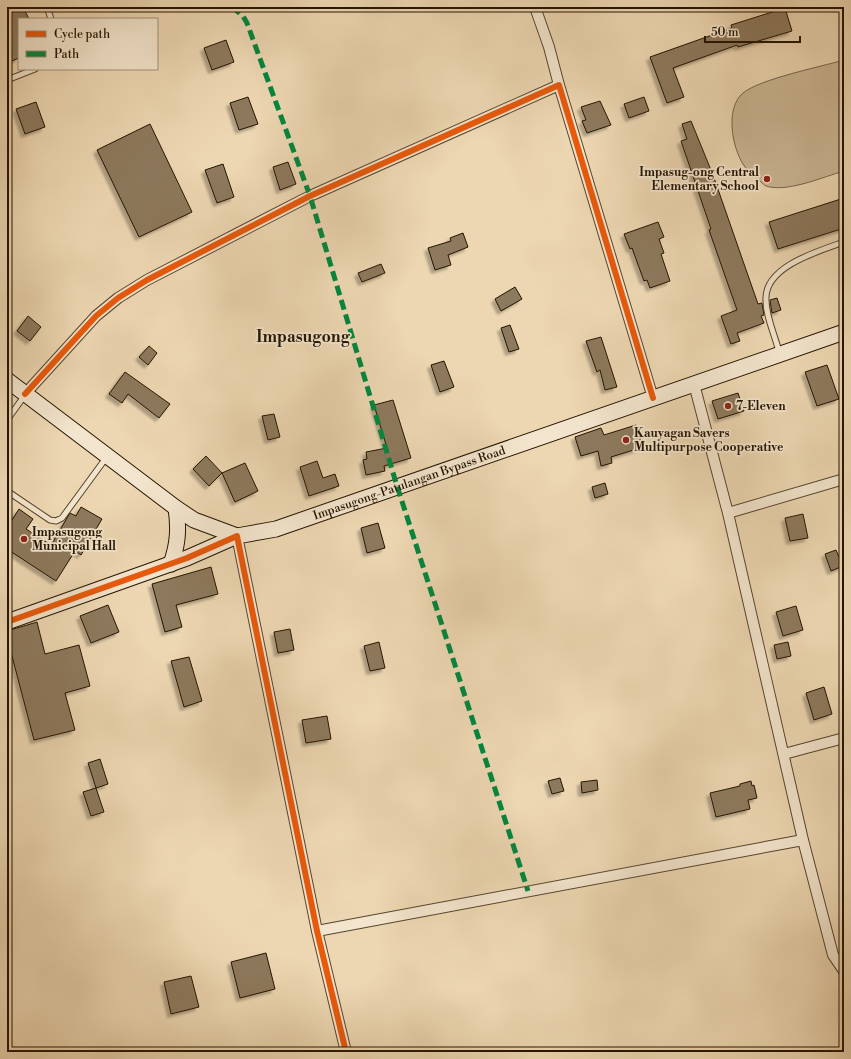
<svg xmlns="http://www.w3.org/2000/svg" width="851" height="1059" font-family="'Libre Bodoni',serif">
<style>
.green{fill:#cbb694;stroke:#78654a}
.building{fill:#8d795d;stroke:#241401;filter:url(#shadow)}
.lines{fill:none;stroke-linecap:round;stroke-linejoin:round}
.lane-casing{stroke:#56452d;stroke-width:7}
.street-casing{stroke:#56452d;stroke-width:12}
.secondary-casing{stroke:#241401;stroke-width:17}
.lane{stroke:#f3e5cd;stroke-width:5}
.street{stroke:#f3e5cd;stroke-width:10}
.secondary{stroke:#f3e5cd;stroke-width:15}
.quiet{stroke:#00873e;stroke-width:5;stroke-dasharray:10 5;stroke-linecap:butt}
.cycleway-casing{stroke:#f3e5cd;stroke-width:8}
.cycleway{stroke:#e8590c;stroke-width:6}
.poi-dot{fill:#8f2418;stroke:#f3e5cd;stroke-width:1.5}
.labels{text-anchor:middle;dominant-baseline:central;stroke-width:3.5;stroke-linejoin:round;paint-order:stroke}
.poi-label{font-size:12px;font-weight:bold;fill:#241401;stroke:#f3e5cd;text-anchor:start}
.street-label{font-size:12px;fill:#241401;stroke:#f3e5cd}
.district-label{font-size:16px;font-weight:bold;fill:#241401;stroke:#f3e5cd}
</style>
<defs>
<filter id="shadow"><feDropShadow dx="-3.5" dy="3.5" stdDeviation="1" flood-color="#0004"/></filter>
</defs>
<rect width="100%" height="100%" fill="#edd7b2"/>
<filter id="stains"><feTurbulence type="fractalNoise" baseFrequency=".005" numOctaves="4"/><feColorMatrix values="0 0 0 0 .2 0 0 0 0 .09 0 0 0 0 .02 0 0 0 .5 -.17"/></filter>
<radialGradient id="worn" r=".72"><stop offset=".6" stop-color="#630" stop-opacity="0"/><stop offset="1" stop-color="#630" stop-opacity=".3"/></radialGradient>
<path class="green" d="M844 60V171C823 177 791 191 770 187 766 187 763 184 760 181 754 177 747 171 743 164 732 147 725 108 743 93 760 79 820 67 844 60Z"/>
<path class="building" d="M7 7H23L29 19H19V58L7 63Z
M785 8 792 31 738 47 737 45 673 68 684 97 667 103 650 57 732 28 731 25Z
M226 40 234 62 212 70 204 48Z
M248 97 258 124 239 130 230 103Z
M644 97 649 111 629 118 624 104Z
M600 101 611 125 587 133 582 121 586 120 581 107Z
M36 102 45 127 25 134 16 109Z
M691 121 713 175 758 304 762 303 764 315 761 316 764 323 737 333 740 341 731 344 721 316 737 310 709 230 711 229 681 141 687 139 682 124Z
M150 124 192 212 139 237 97 150Z
M288 162 296 184 280 190 273 167Z
M223 164 234 197 217 203 205 170Z
M844 198V228L778 249 769 222Z
M658 222 664 237 659 239 664 253 661 254 670 281 650 288 647 280 644 281 632 248 630 249 624 234Z
M463 233 468 247 448 255 451 265 435 270 428 248 451 241 450 238Z
M381 264 385 273 362 282 358 273Z
M515 287 522 299 501 311 495 299Z
M777 298 781 310 772 313 770 300Z
M28 316 41 327 30 341 17 331Z
M510 325 519 349 509 352 501 328Z
M601 337 617 387 605 390 600 370 597 372 586 341Z
M149 346 157 353 148 365 139 357Z
M444 361 454 387 440 392 431 365Z
M827 365 839 399 817 406 805 372Z
M125 372 170 404 159 418 128 394 122 403 109 394Z
M738 393 744 411 718 419 712 401Z
M393 400 411 458 384 466 385 471 366 475 363 460 367 459 366 452 387 448 374 405Z
M274 414 280 437 268 440 262 416Z
M636 425 643 447 611 457 612 463 601 466 598 451 581 456 575 437 601 428 604 435Z
M206 456 222 473 209 486 193 469Z
M317 461 323 478 335 474 339 486 309 496 300 467Z
M245 463 258 491 235 502 222 473Z
M605 483 608 494 595 498 592 487Z
M81 507 102 519 81 555 75 551 56 581 7 549V517L12 520 19 509 33 519 26 529 51 545 70 513 76 516Z
M803 514 808 538 790 541 785 518Z
M378 523 385 548 367 553 361 528Z
M836 550 843 566 831 571 825 554Z
M211 567 218 594 176 605 182 627 165 632 152 584Z
M108 605 119 632 91 643 80 616Z
M796 606 803 630 783 636 776 612Z
M37 622 45 654 79 645 90 686 65 693 75 730 34 740 7 637V631Z
M290 629 294 650 278 653 274 632Z
M379 642 385 668 370 671 364 646Z
M788 642 791 656 777 659 774 645Z
M189 657 202 701 184 707 171 661Z
M824 687 832 714 814 720 806 693Z
M327 716 331 739 306 743 302 720Z
M100 759 108 784 96 788 88 763Z
M560 778 564 791 552 794 548 781Z
M597 780 598 790 582 793 581 782Z
M751 781 752 786 754 785 757 798 748 800 750 809 716 817 710 793 740 786V784Z
M96 788 104 812 91 816 83 792Z
M266 953 275 989 240 998 231 962Z
M191 976 199 1007 171 1014 164 982Z"/>
<g class="lines">
<g class="lane-casing">
<path id="lane" d="M47 7 51 19
M7 80 35 69
M779 352C775 335 765 315 766 298 766 266 819 251 844 242
M7 420 25 395
M7 491 50 520 56 521 62 518 106 458"/>
</g>
<g class="street-casing">
<path id="street" d="M535 7 549 47 559 85
M694 384 728 513 803 840 833 955 844 971
M25 394 96 316 118 298 147 280 310 196 559 85 653 398
M728 513 844 479
M237 536 317 931 346 1052
M784 754 844 738
M317 931 803 840"/>
</g>
<g class="secondary-casing">
<g id="secondary">
<path id="s1" d="M7 380 176 508 194 520 237 536 276 529 844 332"/>
<path d="M171 564C178 544 179 529 176 508"/>
<path d="M7 622 187 558 237 536"/>
</g>
</g>
<use href="#lane" class="lane"/>
<use href="#street" class="street"/>
<use href="#secondary" class="secondary"/>
<path class="quiet" d="M232 7 243 16 247 23 310 196 397 486 528 891"/>
<g class="cycleway-casing">
<path id="cycleway" d="M25 394 96 316 118 298 147 280 310 196 559 85 653 398
M7 622 187 558 237 536 317 931 346 1052"/>
</g>
<use href="#cycleway" class="cycleway"/>
</g>
<g class="poi-dot">
<circle cx="767" cy="179" r="4"/>
<circle cx="728" cy="406" r="4"/>
<circle cx="626" cy="440" r="4"/>
<circle cx="24" cy="539" r="4"/>
</g>
<g class="labels">
<g class="poi-label">
<text x="759" y="172" text-anchor="end">Impasug-ong Central<tspan x="759" dy="14">Elementary School</tspan></text>
<text x="736" y="406">7-Eleven</text>
<text x="634" y="433">Kauyagan Savers<tspan x="634" dy="14">Multipurpose Cooperative</tspan></text>
<text x="32" y="532">Impasugong<tspan x="32" dy="14">Municipal Hall</tspan></text>
</g>
<g class="street-label">
<text stroke="none"><textPath href="#s1" startOffset="460">Impasugong-Patulangan Bypass Road</textPath></text>
</g>
<g class="district-label">
<text x="303" y="337">Impasugong</text>
</g>
</g>
<rect width="851" height="1059" fill="none" stroke="#edd7b2" stroke-width="24"/>
<rect x="8" y="8" width="835" height="1043" fill="none" stroke="#241401" stroke-width="2"/>
<rect x="12" y="12" width="827" height="1035" fill="none" stroke="#241401"/>
<rect x="18" y="18" width="140" height="52" fill="#f3e5cd" stroke="#a0917b"/>
<rect x="26" y="31" width="20" height="6" fill="#e8590c" stroke="#a0917b"/>
<text x="54" y="38" font-size="12" fill="#241401">Cycle path</text>
<rect x="26" y="51" width="20" height="6" fill="#00873e" stroke="#a0917b"/>
<text x="54" y="58" font-size="12" fill="#241401">Path</text>
<path d="M705 36v6h95v-6" fill="none" stroke="#241401" stroke-width="2"/>
<text x="711" y="36" font-size="12" fill="#241401" stroke="#f3e5cd" stroke-width="3" paint-order="stroke">50 m</text>
<rect width="100%" height="100%" filter="url(#stains)"/>
<rect width="100%" height="100%" fill="url(#worn)"/>
</svg>
